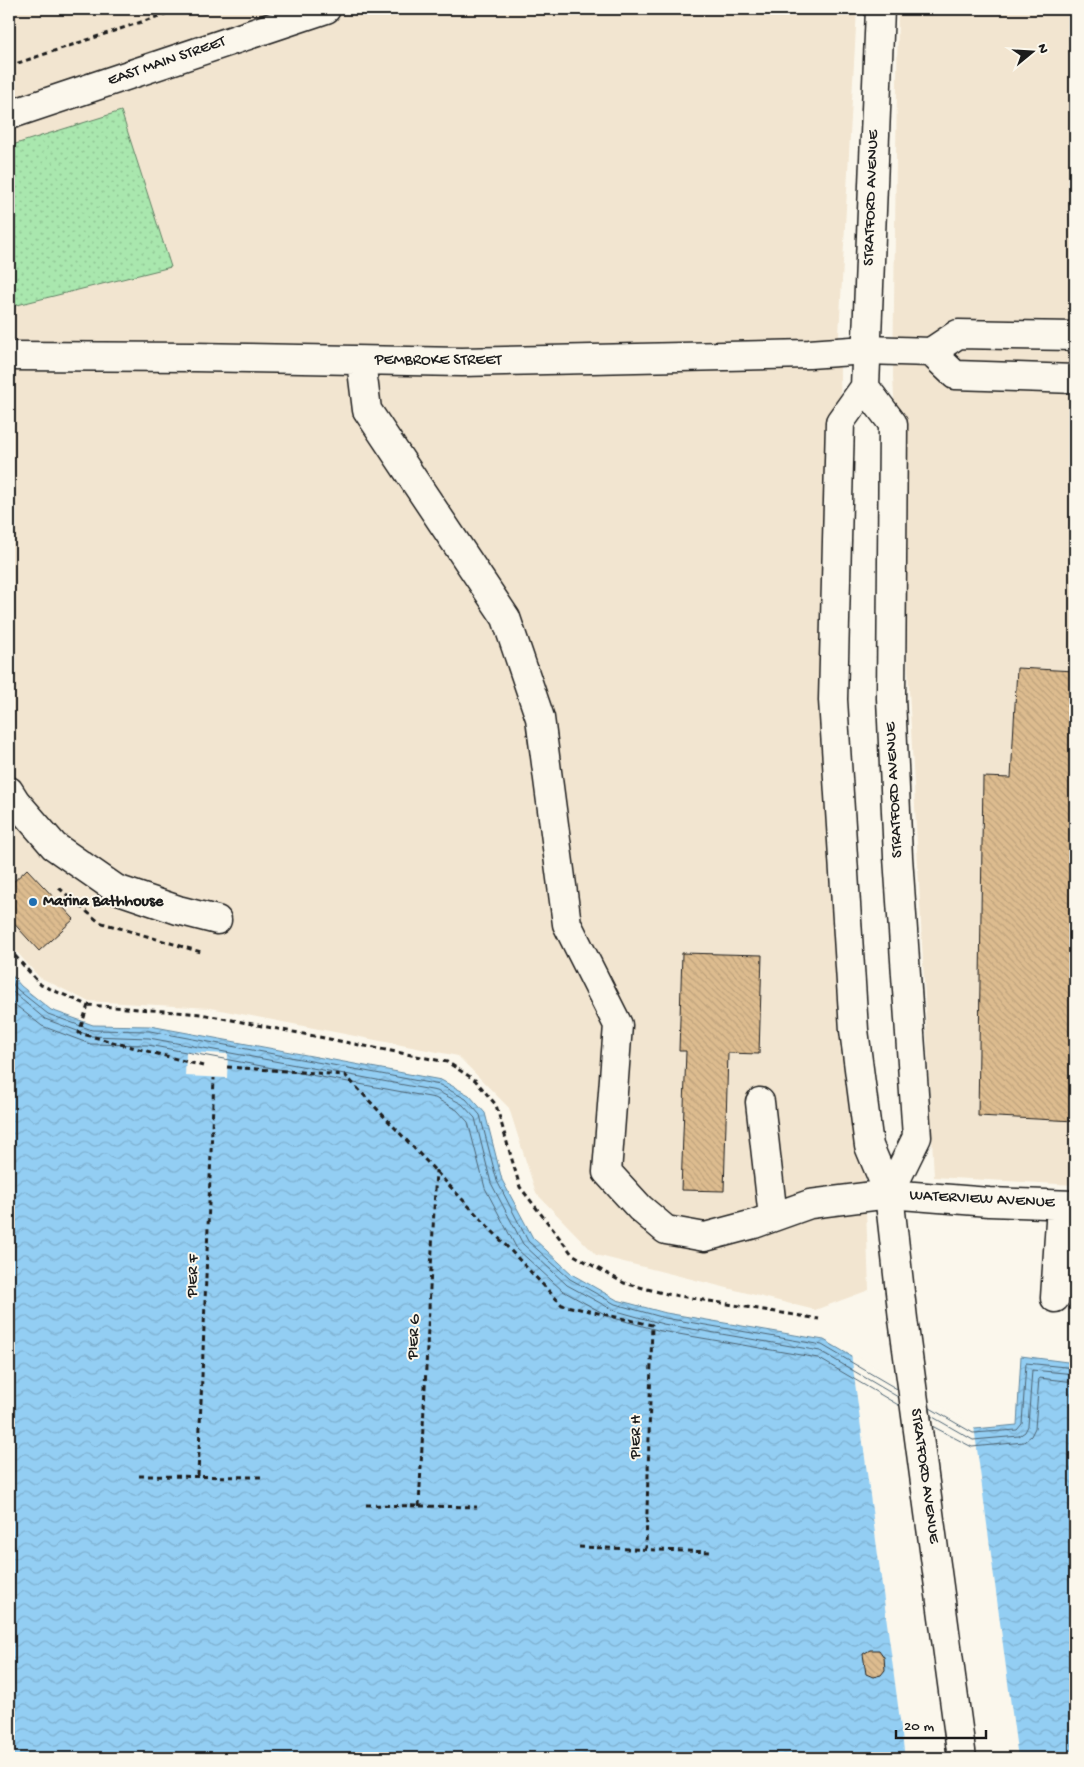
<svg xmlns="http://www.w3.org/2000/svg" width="1084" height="1767" font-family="'Gochi Hand',sans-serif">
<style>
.built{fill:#f2e5d0}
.grass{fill:url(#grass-dots);stroke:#628265}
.water{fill:url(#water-waves);stroke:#63879d}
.pier{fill:#fbf7ec}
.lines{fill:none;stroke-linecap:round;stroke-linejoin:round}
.shore{stroke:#4c6372;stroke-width:1}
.building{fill:url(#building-back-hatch);stroke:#1c1c1c}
.minor-casing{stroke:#1c1c1c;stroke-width:31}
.major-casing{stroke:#1c1c1c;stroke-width:31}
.path{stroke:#1c1c1c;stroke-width:3;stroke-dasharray:5 4;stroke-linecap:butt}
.minor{stroke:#fbf7ec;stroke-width:28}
.major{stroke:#fbf7ec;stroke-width:28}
.poi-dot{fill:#1f6fb2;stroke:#fbf7ec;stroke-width:2}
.labels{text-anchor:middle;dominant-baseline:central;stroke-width:4;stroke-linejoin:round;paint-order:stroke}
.street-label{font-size:16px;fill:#1c1c1c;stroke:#fbf7ec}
.poi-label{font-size:16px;font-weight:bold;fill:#1c1c1c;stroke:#fbf7ec;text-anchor:start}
</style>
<defs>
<pattern id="grass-dots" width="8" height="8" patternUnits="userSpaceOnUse" patternTransform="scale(1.25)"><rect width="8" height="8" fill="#a9e7ae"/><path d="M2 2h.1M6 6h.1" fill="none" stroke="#91c695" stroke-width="1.8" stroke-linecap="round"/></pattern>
<pattern id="water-waves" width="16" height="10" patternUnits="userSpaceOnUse" patternTransform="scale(1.25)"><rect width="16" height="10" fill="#93cef3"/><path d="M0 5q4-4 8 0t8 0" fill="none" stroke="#7eb0d0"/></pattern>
<pattern id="building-back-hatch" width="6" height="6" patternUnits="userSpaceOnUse" patternTransform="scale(1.25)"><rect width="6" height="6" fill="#ddbc8f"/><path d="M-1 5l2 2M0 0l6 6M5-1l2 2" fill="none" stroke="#bda17b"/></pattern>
</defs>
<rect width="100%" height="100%" fill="#fbf7ec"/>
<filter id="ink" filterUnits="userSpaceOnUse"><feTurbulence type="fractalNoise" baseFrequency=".02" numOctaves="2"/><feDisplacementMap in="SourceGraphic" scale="10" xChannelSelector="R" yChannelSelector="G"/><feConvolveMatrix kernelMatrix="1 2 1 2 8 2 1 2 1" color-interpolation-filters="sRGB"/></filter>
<g filter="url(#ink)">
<path class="built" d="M9 9H857L839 335 851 808 869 1290 815 1310 596 1255 536 1193 509 1108 458 1056 210 1008 87 1001 39 977 9 943Z
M898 9H1075V1185L934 1177 893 377Z"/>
<path class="grass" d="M121 111 171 267 9 307V146Z"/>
<path class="water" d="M9 972 21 986 51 1010 93 1025 150 1026 441 1080 469 1095 485 1113 502 1180 533 1238 573 1275 617 1300 666 1313 824 1340 975 1429 1017 1425 1021 1356 1075 1363V1758H9Z"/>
<path class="pier" d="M186 1052 228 1054 227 1078 185 1076Z
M851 1353 974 1426 1018 1758H905Z"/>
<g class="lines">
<path class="shore" d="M9 980 18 990 48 1014 92 1030 150 1031 440 1085 466 1099 480 1115 497 1181 528 1241 570 1279 615 1304 665 1318 822 1345 897 1389
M9 989 45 1019 91 1036 149 1038 437 1091 462 1104 475 1118 491 1183 523 1244 567 1285 613 1310 663 1324 820 1351 898 1397
M9 1000 42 1026 90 1044 148 1045 435 1098 457 1110 468 1122 485 1188 517 1249 563 1291 610 1317 661 1331 818 1358 900 1406
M930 1408 973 1433 1017 1430 1022 1424 1026 1363 1075 1368
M931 1416 973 1440 1019 1436 1025 1432 1028 1426 1032 1370 1075 1374
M932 1426 972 1447 1024 1442 1031 1436 1035 1428 1039 1378 1075 1382"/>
</g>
<path class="building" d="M1017 668 1075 671V1121L978 1116 983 777 1011 778Z
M27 869 74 919 39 951 9 918V886Z
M682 953 762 955 759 1054 728 1053 724 1191 681 1190 686 1051H679Z
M870 1650H879L884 1657 885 1670 881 1675 873 1677 866 1674 863 1654Z"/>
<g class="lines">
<g class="minor-casing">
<path id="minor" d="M9 115 326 9
M931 352 955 375 1075 379
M9 356 194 357 462 362 809 354 866 350 931 352 958 334 1075 336
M361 361 367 410 506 618 540 718 567 924 618 1025 607 1172 640 1208 666 1230 705 1237 754 1224 810 1204 889 1194 989 1202 1075 1205
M9 791 16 802 54 846 116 889 178 910 217 920
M760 1102 773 1217
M1055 1298 1061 1205"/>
</g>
<g class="major-casing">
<path id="major" d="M880 9 865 387 840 422 833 700 854 1030 869 1146 889 1194 903 1319 962 1758
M865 387 893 424 891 698 898 857 917 1137 889 1194"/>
</g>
<path class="path" d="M9 66 180 9
M59 888 99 922 201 952
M9 949 41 985 88 1005 201 1014 447 1062 475 1080 496 1105 520 1187 572 1254 624 1283 667 1294 819 1319
M88 1005 79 1033 203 1066
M227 1067 345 1075 562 1305 652 1325 646 1549
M139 1476 262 1477
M198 1476 214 1078
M366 1505 477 1507
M419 1506 436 1170
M579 1547 712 1552"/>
<use href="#minor" class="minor"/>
<use href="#major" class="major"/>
</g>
</g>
<circle class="poi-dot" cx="33" cy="902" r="5"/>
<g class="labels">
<g class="street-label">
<text transform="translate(167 62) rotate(-19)">EAST MAIN STREET</text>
<text transform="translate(872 198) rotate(-88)">STRATFORD AVENUE</text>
<text x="438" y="361">PEMBROKE STREET</text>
<text transform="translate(895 790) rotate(-93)">STRATFORD AVENUE</text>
<text transform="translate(982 1200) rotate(3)">WATERVIEW AVENUE</text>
<text transform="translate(194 1276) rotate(-88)">PIER F</text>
<text transform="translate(415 1337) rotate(-87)">PIER G</text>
<text transform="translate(637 1437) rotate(-89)">PIER H</text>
<text transform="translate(924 1476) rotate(82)">STRATFORD AVENUE</text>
</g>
<g class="poi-label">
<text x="43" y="902">Marina Bathhouse</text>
</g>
</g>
<rect width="1084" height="1767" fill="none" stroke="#fbf7ec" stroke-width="30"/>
<rect x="15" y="15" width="1054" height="1737" fill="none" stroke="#1c1c1c" stroke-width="2" filter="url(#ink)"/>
<g transform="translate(1032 52) rotate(72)" stroke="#fbf7ec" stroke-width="4" paint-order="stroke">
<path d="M0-4L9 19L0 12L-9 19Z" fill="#1c1c1c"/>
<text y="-8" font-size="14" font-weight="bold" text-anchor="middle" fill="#1c1c1c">N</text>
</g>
<path d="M896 1730v8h90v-8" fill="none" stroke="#1c1c1c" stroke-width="2.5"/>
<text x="904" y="1730" font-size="15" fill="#1c1c1c" stroke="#fbf7ec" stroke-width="4" paint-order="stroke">20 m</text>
</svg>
